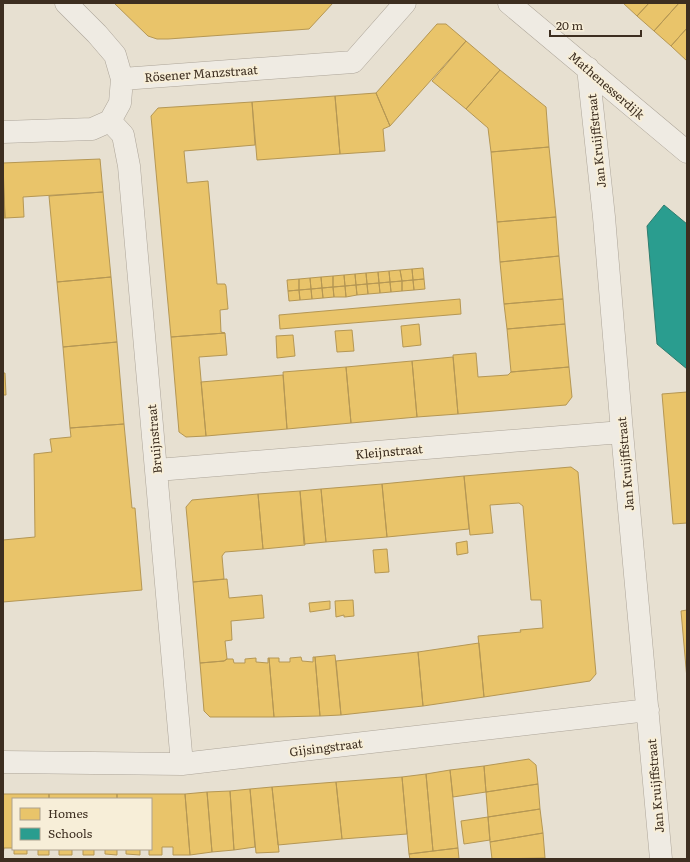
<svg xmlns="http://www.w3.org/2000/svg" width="690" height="862" font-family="Literata,serif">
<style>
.homes{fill:#e9c46a;stroke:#b59754}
.schools{fill:#2a9d8f;stroke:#307c6e}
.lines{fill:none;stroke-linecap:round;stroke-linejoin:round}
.street-casing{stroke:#ada599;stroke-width:23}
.street{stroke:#efebe3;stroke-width:22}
.labels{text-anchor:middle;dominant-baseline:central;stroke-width:4;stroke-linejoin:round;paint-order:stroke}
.street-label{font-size:12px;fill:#3d2e20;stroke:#f7eed8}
</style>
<rect width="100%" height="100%" fill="#e7e0d1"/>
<path class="homes" d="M114 3H333L309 29 168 39H157L148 36Z
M623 3H649L637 16Z
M649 3H679L654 31 637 16Z
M679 3H687V28L671 46 654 31Z
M437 24H446L466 41 390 126 376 93Z
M687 28V61L671 46Z
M466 41 500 70 466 109 432 81Z
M500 70 546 107 549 147 491 152 488 128 466 109Z
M376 93 390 126 383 129 385 151 340 154 335 96Z
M335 96 340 154 257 160 252 102Z
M252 102 255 145 184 151 187 183 208 181 217 284H225L226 286 228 309 220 310 221 332 225 333 171 337 151 116 158 108Z
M549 147 556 217 497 222 491 152Z
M100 159 103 192 23 197 24 217 5 218 3 163Z
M3 178 5 218H3Z
M103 192 111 277 57 282 49 196Z
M556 217 559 256 500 262 497 222Z
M559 256 563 299 504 304 500 262Z
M423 268 424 279 413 280 412 269Z
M412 269 413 280 402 281 400 270Z
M400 270 402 281 390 282 389 271Z
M389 271 390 282 379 283 378 272Z
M378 272 379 283 367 284 366 273Z
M366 273 367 284 356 285 355 274Z
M355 274 356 285 345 286 344 275Z
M344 275 345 286 333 287V276Z
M333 276V287L322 288 321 277Z
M111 277 117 342 63 347 57 282Z
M321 277 322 288 311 289 310 278Z
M310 278 311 289 299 290V279Z
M299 279V290L288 291 287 280Z
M424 279 425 289 414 290 413 280Z
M413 280 414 290 402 291V281Z
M402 281V291L391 292 390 282Z
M390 282 391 292 380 293 379 283Z
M379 283 380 293 368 294 367 284Z
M367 284 368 294 357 295 356 285Z
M356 285 357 295 346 297 345 286Z
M345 286 346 297H334L333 287Z
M333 287 334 297 323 298 322 288Z
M322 288 323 298 312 299 311 289Z
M311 289 312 299 300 300 299 290Z
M299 290 300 300 289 301 288 291Z
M460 299 461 314 280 329 279 315Z
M563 299 565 324 507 329 504 304Z
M419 324 421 345 403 347 401 326Z
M565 324 569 367 511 372 507 329Z
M352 330 354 351 337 352 335 331Z
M225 333 227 355 199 357 206 436 186 437 179 432 171 337Z
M293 335 295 356 277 358 276 336Z
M117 342 124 424 70 428 63 347Z
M476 353 478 377 508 375 511 372 569 367 572 397 566 405 458 414 453 355Z
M453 357 458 414 417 417 412 361Z
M412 361 417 417 351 423 346 367Z
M346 367 351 423 287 429 283 372Z
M3 373H5L6 395H3Z
M283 375 287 429 206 436 201 382Z
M687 392V523L673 524 662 394Z
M124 424 132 508H135L142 590 3 602V540L35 537 34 454 52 452 50 439 71 437 70 428Z
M571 467 578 472 596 674 590 681 484 697 478 636 521 632 520 630 543 628 541 600H531L523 506 519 503 490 505 493 533 470 535 464 476Z
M464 476 469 529 387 537 382 484Z
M382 484 387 537 326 542 321 489Z
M321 489 326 542 304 544 300 491Z
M300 491 305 545 263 549 258 494Z
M258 494 263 549 225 552 222 556 224 579 193 582 186 507 192 500Z
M467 541 468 553 457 555 456 543Z
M387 549 389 572 375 573 373 550Z
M227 579 229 598 262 595 264 618 231 621 232 640 225 641 227 659 224 661 200 663 193 582Z
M353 600 354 616 344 617V615L336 617 335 601Z
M330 601V609L310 612 309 603Z
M687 610V679L681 611Z
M479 643 484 697 423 706 418 652Z
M418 652 423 706 341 715 336 661Z
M335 655 341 715 320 716 315 657Z
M301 657 302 661 313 662V657H315L320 716 274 717 269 658H279V662H290V658Z
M256 658V662L268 663V658H269L274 717H210L204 711 200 663 224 661 227 659H233L234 663H245V659Z
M529 759 536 765 538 784 486 792 484 766Z
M484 766 486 792 453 797 450 770Z
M450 770 458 848 433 851 426 774Z
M426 774 433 851 409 854 402 777Z
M402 777 407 834 342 839 336 782Z
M336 782 342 839 278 845 272 787Z
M538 784 540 809 488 817 486 792Z
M272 787 279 852 256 853 250 789Z
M250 789 255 847 234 850 230 791Z
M230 791 234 850 212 852 207 792Z
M207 792 212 852 190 855 185 794Z
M3 794H49V799H13V848H4L3 854Z
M49 794H117V799H49Z
M117 794H185L190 855H173V847H162V855H149V849H151V799H117Z
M540 809 543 833 490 842 488 817Z
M488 817 490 840 464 844 461 821Z
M543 833 545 858 492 859 490 842Z
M458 848 459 859H410L409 854Z
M14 849H27V854H14Z
M38 849H49V855H38Z
M59 849H72V855H59Z
M83 849H94V855H83Z
M105 849H117V855L105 854Z
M126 849H140V855L126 854Z"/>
<path class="schools" d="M664 205 687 224V369L657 344 647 226Z"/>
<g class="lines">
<g class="street-casing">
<path id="street" d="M509 3 687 152
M588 68 604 217 622 432 661 859
M122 79 353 62 405 3
M110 121 123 135 129 166 182 764
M3 132 92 129 110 121 120 103 122 79 115 55 97 34 66 3
M157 470 622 432
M3 762 182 764 648 710"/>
</g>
<use href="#street" class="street"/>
</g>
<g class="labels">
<g class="street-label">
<text transform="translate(201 73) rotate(-4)">Rösener Manzstraat</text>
<text transform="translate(607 85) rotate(41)">Mathenesserdijk</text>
<text transform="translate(596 141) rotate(-96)">Jan Kruijffstraat</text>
<text transform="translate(154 439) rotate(-95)">Bruijnstraat</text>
<text transform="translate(389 451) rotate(-5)">Kleijnstraat</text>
<text transform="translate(625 464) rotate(-95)">Jan Kruijffstraat</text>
<text transform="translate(326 747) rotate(-7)">Gijsingstraat</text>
<text transform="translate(655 786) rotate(-95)">Jan Kruijffstraat</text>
</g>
</g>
<rect width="690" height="862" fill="none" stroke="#3d2e20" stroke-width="8"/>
<rect x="12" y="798" width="140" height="52" fill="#f7eed8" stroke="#ada18e"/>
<rect x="20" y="808" width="20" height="12" fill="#e9c46a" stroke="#ada18e"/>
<text x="48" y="818" font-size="12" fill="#3d2e20">Homes</text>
<rect x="20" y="828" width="20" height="12" fill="#2a9d8f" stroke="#ada18e"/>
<text x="48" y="838" font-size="12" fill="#3d2e20">Schools</text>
<path d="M550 30v6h91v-6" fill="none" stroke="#3d2e20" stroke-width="2"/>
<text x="556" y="30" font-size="12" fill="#3d2e20" stroke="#f7eed8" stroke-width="3" paint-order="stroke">20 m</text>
</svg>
